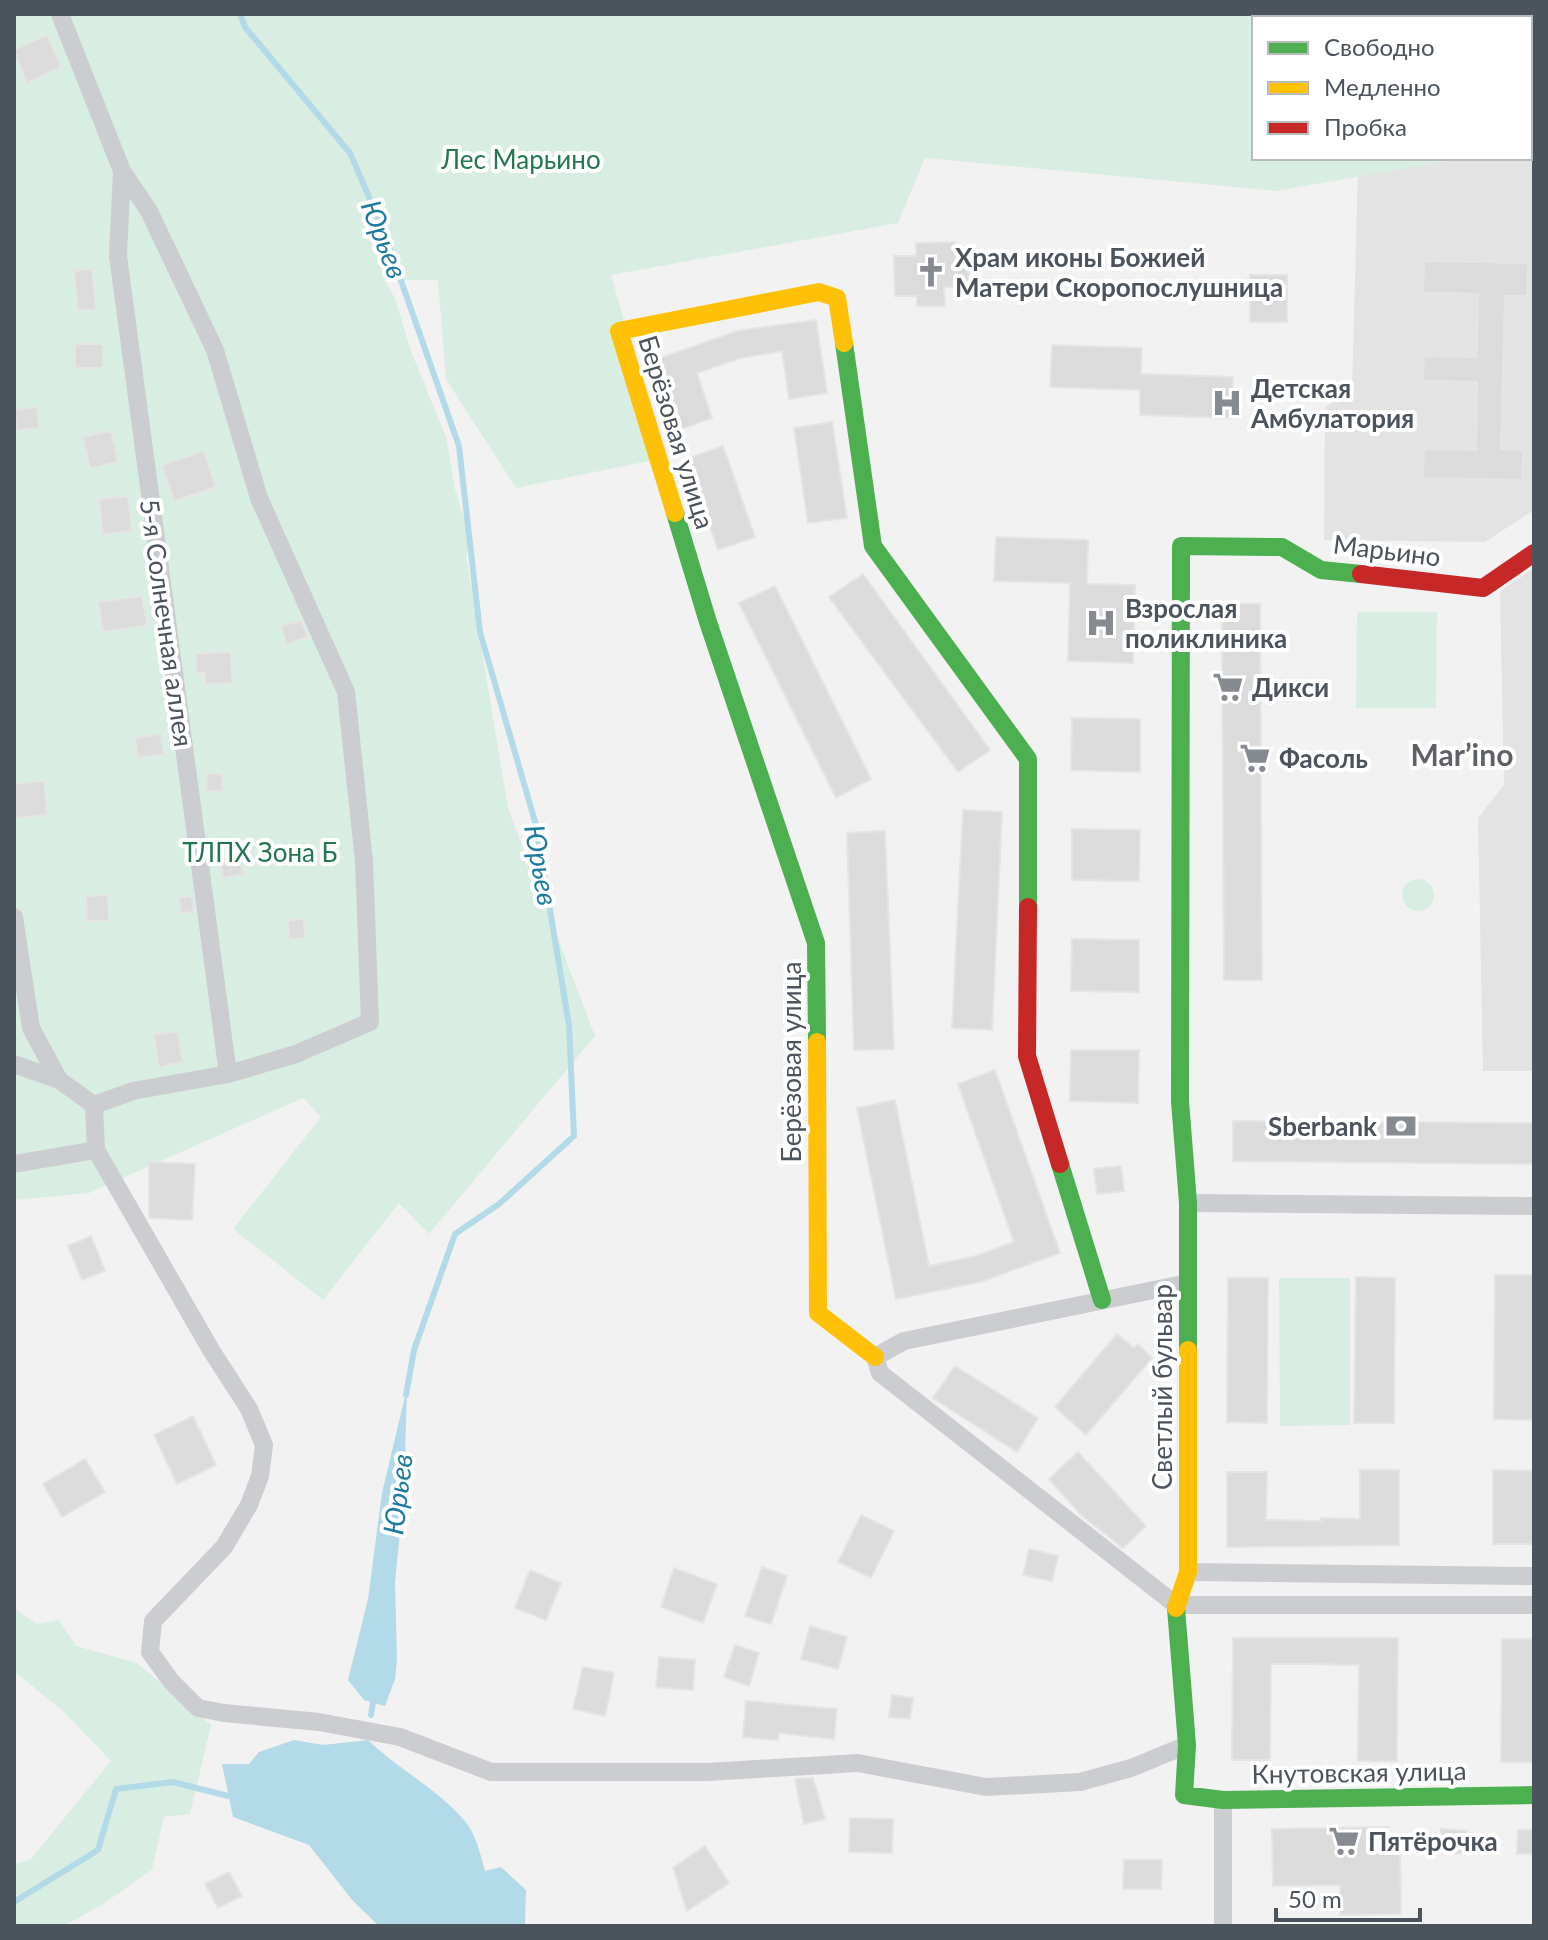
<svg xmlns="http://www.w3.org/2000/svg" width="1548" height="1940" font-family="Lato,sans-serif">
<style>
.education{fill:#e4e3e3}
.green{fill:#d9eee3}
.water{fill:#b2dae8}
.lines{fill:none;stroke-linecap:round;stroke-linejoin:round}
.stream{stroke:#b2dae8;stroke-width:6}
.building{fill:#dbdbdc;stroke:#e4e4e4;stroke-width:2}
.street{stroke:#cccdd0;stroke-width:18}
.fast{stroke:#4caf50;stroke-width:18}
.slow{stroke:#ffc107;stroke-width:18}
.jam{stroke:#c62828;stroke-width:18}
.labels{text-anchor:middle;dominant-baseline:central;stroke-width:8;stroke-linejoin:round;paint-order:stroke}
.park-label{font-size:26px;fill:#227751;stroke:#fff}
.poi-label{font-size:26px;font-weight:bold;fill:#4b535c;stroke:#fff;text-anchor:start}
.street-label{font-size:26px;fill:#4b535c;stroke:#fff}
.water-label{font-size:28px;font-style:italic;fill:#1d7c9d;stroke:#fff}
.quarter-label{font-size:30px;font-weight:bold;fill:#5e6165;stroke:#fff}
</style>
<rect width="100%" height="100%" fill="#f2f2f2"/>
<path class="education" d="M1534 149V510L1485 542 1324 540 1325 407 1352 391 1358 169 1457 158H1530V150Z
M1534 568V1071H1483L1478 818 1504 785 1500 591Z"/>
<path class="green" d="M14 14H1534V146L1530 147V18H1254V158H1465L1276 191 925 158 898 223 611 275 664 458 516 488 446 379 438 280H384L395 298 411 351 446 437 455 489 471 541 466 555 508 808 595 1036 429 1234 399 1203 323 1300 233 1229 321 1117 303 1098 89 1193 14 1200Z
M1357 612H1437L1436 708H1356Z
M1402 895a16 16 0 1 1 32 0a16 16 0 1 1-32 0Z
M1279 1278H1350V1425L1280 1426Z
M14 1608 37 1624 59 1620 76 1646 137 1663 211 1725 190 1814 164 1817 152 1870 103 1904 64 1926H14V1864L30 1860 111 1761 63 1711 14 1671Z"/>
<path class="water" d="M407 1388 404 1492 395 1582 397 1659 395 1679 385 1706 364 1700 348 1680 368 1599 382 1493Z
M294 1740 323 1745 368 1740C398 1769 436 1788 464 1820 476 1834 480 1853 485 1871L501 1867 526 1890 525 1926H379L353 1901 309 1845 233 1817 222 1764H249L259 1752Z"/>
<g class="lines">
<path class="stream" d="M240 14 245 27 350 153 384 232 459 446 480 632 536 825 569 1025 574 1136 499 1204 455 1234 414 1350 406 1395
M371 1715 374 1697
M14 1902 98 1850 116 1789 173 1782 228 1796"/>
</g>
<path class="building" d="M47 35 61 67 27 83 14 50Z
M955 242V253H968L969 287H944L945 306H917V296H895L894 256H916V243Z
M1424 261 1528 263 1527 296H1505L1501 449 1523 450 1522 480 1423 478 1424 449 1476 450 1477 382 1423 381 1424 356 1477 357 1478 294 1423 293Z
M92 269 96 309 78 310 74 271Z
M1250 275H1287V322H1250Z
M816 320 827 393 789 399 782 351 741 358 697 373 712 418 676 431 652 361 737 331Z
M75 344H103V368H75Z
M1052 345 1142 348 1141 374 1233 377 1232 418 1140 415V390L1050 387Z
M37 407 39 428 17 430 14 410Z
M832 422 847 518 808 523 794 428Z
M111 431 118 462 90 468 83 437Z
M723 446 755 537 718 550 686 459Z
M204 451 216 487 174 501 162 465Z
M128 496 132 531 103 534 99 499Z
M996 537 1088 540 1087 584 1135 585 1133 663 1068 661 1070 583 994 581Z
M863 574 990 750 958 772 829 597Z
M775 586 871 779 836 798 739 603Z
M142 596 147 625 103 632 98 602Z
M1222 604H1260L1262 980H1224Z
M301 621 308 637 286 644 281 626Z
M231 652 232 683 205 684V673H196V654Z
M1072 718 1140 719V772L1071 770Z
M160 734 164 754 138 758 135 738Z
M206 774H222L223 791H207Z
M44 781 47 815 14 818V784Z
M963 810 1002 812 992 1030 952 1028Z
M1072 829 1140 830 1139 881 1072 880Z
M885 831 894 1049 854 1050 847 833Z
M240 860 243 874 223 878 220 864Z
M108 895 109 921H87L86 896Z
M192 896 194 912 181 913 179 897Z
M304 919 305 938 289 939 288 920Z
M1072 939 1139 940V992L1071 991Z
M177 1031 183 1062 159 1067 154 1035Z
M1071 1050H1139L1138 1103 1070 1101Z
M995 1070 1060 1253 980 1282 896 1299 857 1108 895 1100 929 1266 976 1256 1014 1242 958 1084Z
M1233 1121 1534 1123V1164L1233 1161Z
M149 1162 195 1164 192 1220 149 1218Z
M1121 1166 1124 1191 1097 1194 1094 1169Z
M91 1236 105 1271 82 1280 68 1246Z
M1495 1275H1534V1420L1494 1419Z
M1356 1277 1395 1278 1394 1423H1354Z
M1228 1278H1268L1267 1423 1227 1422Z
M1117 1334 1134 1348 1138 1344 1152 1358 1086 1435 1055 1407Z
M955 1366 1038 1418 1017 1452 933 1398Z
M193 1416 216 1465 177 1484 154 1435Z
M1078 1452 1146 1526 1123 1548 1081 1515 1049 1479Z
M85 1459 105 1492 62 1517 43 1484Z
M1360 1470H1399V1545L1227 1547V1472H1267L1266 1520 1321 1521V1518L1360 1519Z
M1493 1470 1533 1471 1534 1544H1493Z
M861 1515 894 1531 871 1578 838 1562Z
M1029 1549 1058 1556 1052 1581 1023 1575Z
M762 1567 787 1576 771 1624 745 1616Z
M674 1568 717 1584 703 1623 661 1607Z
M530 1570 561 1583 546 1620 515 1608Z
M810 1626 847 1637 838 1669 801 1659Z
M1233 1638H1398L1397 1761H1358L1359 1665 1310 1664H1271L1270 1760H1232Z
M1502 1639H1534V1762H1501Z
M735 1645 759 1653 749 1686 724 1677Z
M659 1657 695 1660 693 1690 656 1687Z
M583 1667 614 1673 605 1716 573 1709Z
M892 1695 913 1698 910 1719 889 1717Z
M746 1701 837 1709 834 1739 779 1733 778 1740 743 1737Z
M813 1778 825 1819 804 1824 795 1779Z
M850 1818 893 1819 892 1853 849 1852Z
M1388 1827V1847L1400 1846 1401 1914 1340 1915V1885L1273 1886 1272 1829Z
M1441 1829 1467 1831 1466 1854 1440 1853Z
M1518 1830H1534V1854H1517Z
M705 1846 729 1883 687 1911 673 1868Z
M1124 1860H1162L1161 1889H1123Z
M229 1872 242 1896 218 1908 205 1884Z"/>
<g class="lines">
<path class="street" d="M60 14 122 171 149 211 215 350 259 498 346 692 364 861 370 1022 296 1054 228 1074 133 1091 94 1105
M122 171 118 256 228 1074
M14 917 31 1028 59 1080
M14 1064 59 1080 94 1105 96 1150 211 1350 249 1409 264 1445 260 1476 249 1505 224 1547 153 1621 150 1652 171 1681 198 1708 224 1713 319 1722 400 1737 491 1772H708L858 1763 986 1787 1080 1782 1131 1768 1187 1745
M14 1164 96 1150
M1188 1203 1534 1206
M1188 1283 904 1341 875 1357 880 1373 1176 1605H1534
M1188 1572 1534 1576
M1223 1926V1800"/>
<path class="fast" d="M844 343 873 546 1028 759V907
M675 513 708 622 816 943 817 1042
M1060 1164 1102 1300
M1188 1350V1203L1180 1101 1181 546 1282 547 1321 570 1361 574
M1176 1608 1187 1745 1184 1795 1223 1800 1534 1795"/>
<path class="slow" d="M675 513 619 331 819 292 837 298 844 343
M817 1042 818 1313 875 1357
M1176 1608 1188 1572V1350"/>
<path class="jam" d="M1361 574 1483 588 1534 553
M1028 907 1027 1056 1060 1164"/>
</g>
<defs>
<g id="church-bare" transform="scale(2.4)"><path d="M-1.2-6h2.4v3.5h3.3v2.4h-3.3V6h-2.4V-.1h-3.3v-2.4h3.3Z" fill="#858b90" stroke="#fff" stroke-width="2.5" paint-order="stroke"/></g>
<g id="hospital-bare" transform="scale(2.4)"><path d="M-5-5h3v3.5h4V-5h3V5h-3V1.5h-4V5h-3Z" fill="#858b90" stroke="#fff" stroke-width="2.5" paint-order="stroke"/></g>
<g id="supermarket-bare" transform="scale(2.4)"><path d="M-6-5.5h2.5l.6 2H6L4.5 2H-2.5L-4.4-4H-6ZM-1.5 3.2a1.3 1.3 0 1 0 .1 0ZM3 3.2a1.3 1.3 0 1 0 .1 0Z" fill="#858b90" stroke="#fff" stroke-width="2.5" paint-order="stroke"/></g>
<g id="bank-bare" transform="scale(2.4)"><path d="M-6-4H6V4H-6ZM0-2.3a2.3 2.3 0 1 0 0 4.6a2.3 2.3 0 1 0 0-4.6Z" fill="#858b90" stroke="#fff" stroke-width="2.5" paint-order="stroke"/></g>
</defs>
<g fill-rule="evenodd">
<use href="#church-bare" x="931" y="272"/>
<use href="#hospital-bare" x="1227" y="403"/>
<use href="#hospital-bare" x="1101" y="623"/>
<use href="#supermarket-bare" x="1228" y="687"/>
<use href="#supermarket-bare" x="1255" y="758"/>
<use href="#bank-bare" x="1401" y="1126"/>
<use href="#supermarket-bare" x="1344" y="1841"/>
</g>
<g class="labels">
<g class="park-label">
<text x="521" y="159">Лес Марьино</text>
<text x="260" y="852">ТЛПХ Зона Б</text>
</g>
<g class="poi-label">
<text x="955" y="257">Храм иконы Божией<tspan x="955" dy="30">Матери Скоропослушница</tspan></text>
<text x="1251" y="388">Детская<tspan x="1251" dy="30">Амбулатория</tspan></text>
<text x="1125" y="608">Взрослая<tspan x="1125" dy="30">поликлиника</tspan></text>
<text x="1252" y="687">Дикси</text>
<text x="1279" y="758">Фасоль</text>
<text x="1377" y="1126" text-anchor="end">Sberbank</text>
<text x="1368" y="1841">Пятёрочка</text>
</g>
<g class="street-label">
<text transform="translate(677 432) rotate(73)">Берёзовая улица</text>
<text transform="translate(1387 550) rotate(7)">Марьино</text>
<text transform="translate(167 623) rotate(82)">5-я Солнечная аллея</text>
<text transform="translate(791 1062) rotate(-90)">Берёзовая улица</text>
<text transform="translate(1162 1387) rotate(-90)">Светлый бульвар</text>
<text transform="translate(1359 1772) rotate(-1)">Кнутовская улица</text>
</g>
<g class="water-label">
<text transform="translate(385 239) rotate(69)">Юрьев</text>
<text transform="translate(542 865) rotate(80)">Юрьев</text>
<text transform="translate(397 1494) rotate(-83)">Юрьев</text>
</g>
<g class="quarter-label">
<text x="1462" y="754">Mar’ino</text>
</g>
</g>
<rect width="1548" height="1940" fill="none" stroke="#4b535c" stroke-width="32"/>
<rect x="1252" y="16" width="280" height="144" fill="#ffffff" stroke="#b7babe" stroke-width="2"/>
<rect x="1268" y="42" width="40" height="12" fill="#4caf50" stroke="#b7babe" stroke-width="2"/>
<text x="1324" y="56" font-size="24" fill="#4b535c">Свободно</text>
<rect x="1268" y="82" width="40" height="12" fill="#ffc107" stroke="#b7babe" stroke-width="2"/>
<text x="1324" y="96" font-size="24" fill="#4b535c">Медленно</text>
<rect x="1268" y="122" width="40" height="12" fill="#c62828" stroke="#b7babe" stroke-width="2"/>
<text x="1324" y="136" font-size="24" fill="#4b535c">Пробка</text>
<path d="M1276 1908v12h144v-12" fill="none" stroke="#4b535c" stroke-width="4"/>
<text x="1288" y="1908" font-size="24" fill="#4b535c" stroke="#ffffff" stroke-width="6" paint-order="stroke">50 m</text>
</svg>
